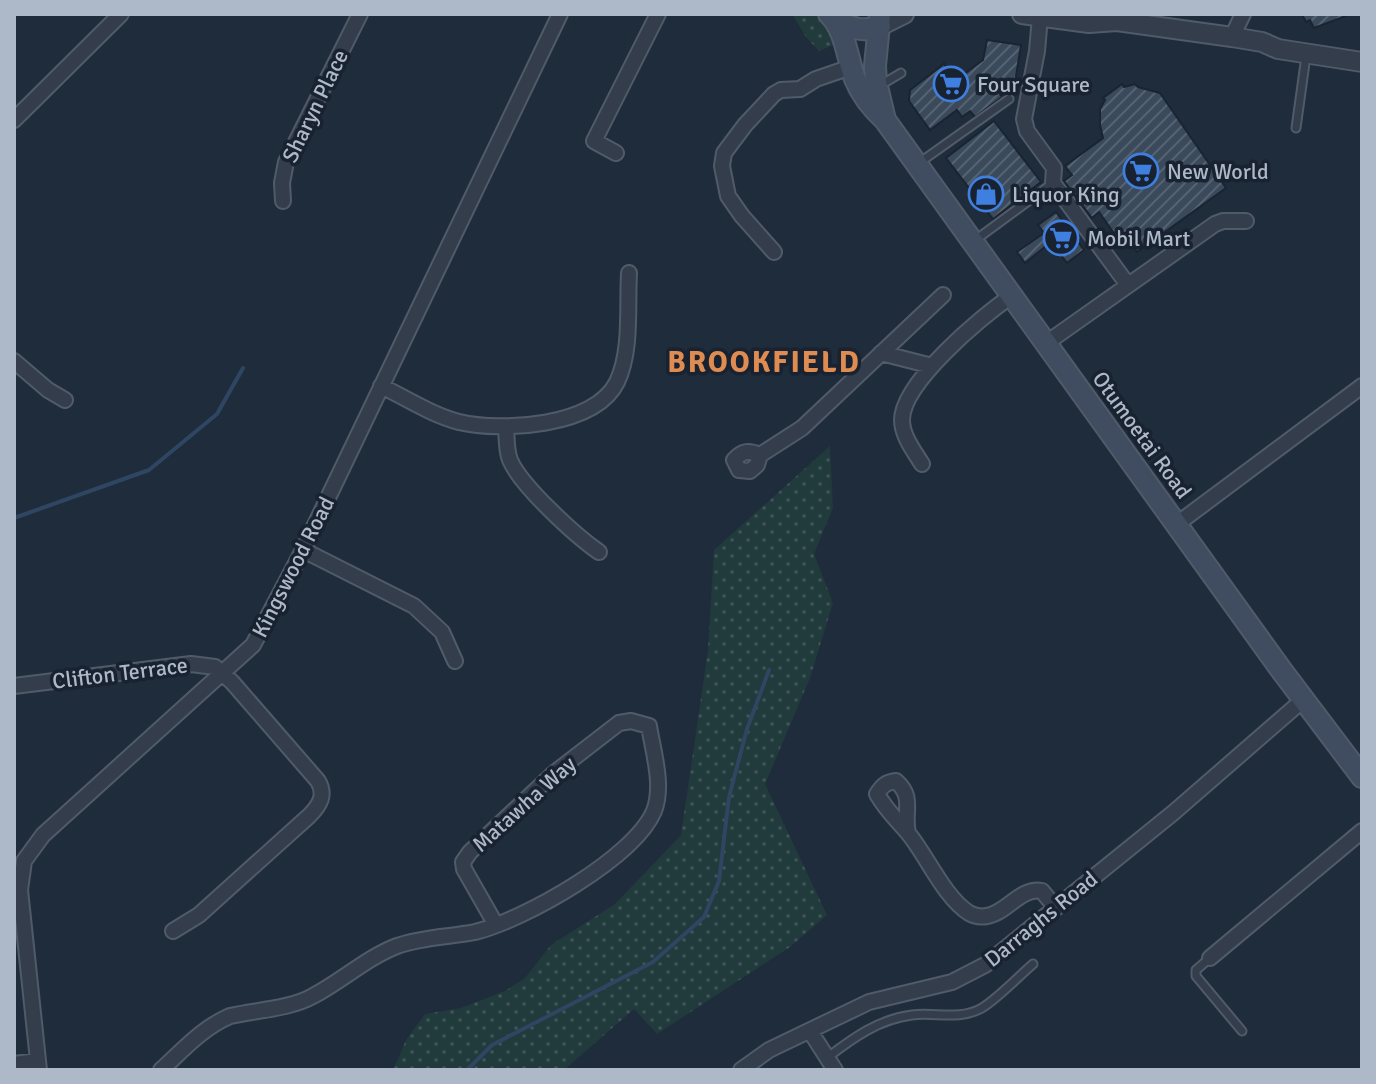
<svg xmlns="http://www.w3.org/2000/svg" width="1376" height="1084" font-family="Signika,sans-serif">
<style>
.grass{fill:url(#grass-dots)}
.lines{fill:none;stroke-linecap:round;stroke-linejoin:round}
.stream{stroke:#2f4662;stroke-width:4}
.building{fill:url(#building-hatch);stroke:#1a2432;stroke-width:2}
.service-casing{stroke:#505b69;stroke-width:11}
.minor-casing{stroke:#505b69;stroke-width:18}
.tertiary-casing{stroke:#505b69;stroke-width:22}
.secondary-casing{stroke:#505b69;stroke-width:24}
.service{stroke:#333d4b;stroke-width:7}
.minor{stroke:#333d4b;stroke-width:14}
.tertiary{stroke:#333d4b;stroke-width:18}
.secondary{stroke:#404c5f;stroke-width:20}
.labels{text-anchor:middle;dominant-baseline:central;stroke-width:7;stroke-linejoin:round;paint-order:stroke}
.poi-label{font-size:22px;fill:#adb8c8;stroke:#182230;text-anchor:start}
.street-label{font-size:22px;fill:#adb8c8;stroke:#182230}
.district-label{font-size:30px;font-weight:bold;letter-spacing:2px;fill:#de8c52;stroke:#182230}
</style>
<defs>
<pattern id="grass-dots" width="8" height="8" patternUnits="userSpaceOnUse" patternTransform="scale(2)"><rect width="8" height="8" fill="#213a3c"/><path d="M2 2h.1M6 6h.1" fill="none" stroke="#3f5457" stroke-width="1.8" stroke-linecap="round"/></pattern>
<pattern id="building-hatch" width="6" height="6" patternUnits="userSpaceOnUse" patternTransform="scale(2)"><rect width="6" height="6" fill="#3a4a5b"/><path d="M-1 1l2-2M0 6l6-6M5 7l2-2" fill="none" stroke="#546271"/></pattern>
</defs>
<rect width="100%" height="100%" fill="#1f2c3b"/>
<path class="grass" d="M792 14H816L836 44 819 51 806 37Z
M830 446 833 508 814 554 833 603 810 678 765 784 827 915 790 947 657 1034 634 1009 564 1070H393L406 1040 425 1014 461 1008 505 991 525 978 551 945 615 904 681 835 708 650 714 550Z"/>
<g class="lines">
<path class="stream" d="M14 518 149 470 217 414 243 368
M467 1070 492 1045 653 962 704 917 719 881 729 797 747 729 769 670"/>
</g>
<path class="building" d="M1302 14H1345L1346 16 1314 28 1310 20 1306 22Z
M987 40 1021 45 1015 83 1000 94 1002 97 975 117 970 111 962 117 957 110 930 130 909 101 910 90 944 64 956 80 983 60Z
M1122 84 1124 87 1135 84 1138 87 1160 93 1226 188 1137 252 1125 234 1118 239 1099 212 1092 218 1064 181 1072 175 1065 166 1103 138 1100 125V109L1105 100 1103 98Z
M994 121 1041 182 993 219 946 158Z
M1056 212 1084 250 1067 263 1038 225Z
M1044 233 1051 242 1025 263 1017 252Z"/>
<g class="lines">
<g class="service-casing">
<path id="service" d="M879 86 901 73
M1296 128 1306 56
M919 163 1009 99
M974 241 1053 183
M1210 958 1196 970V976L1242 1031
M828 1057C853 1038 879 1019 912 1015 934 1012 959 1020 980 1009 994 1002 1020 975 1033 964"/>
</g>
<g class="minor-casing">
<path id="minor" d="M1040 17 1037 51 1024 119 1027 131 1054 168 1053 183 1128 285
M1232 37 1243 14
M14 120 121 14
M616 153 594 141 658 14
M283 201 282 183 286 162 360 14
M774 252 742 216 728 196 722 166 724 153 745 125 774 94 781 90 800 89 816 79 851 67
M1045 344 1215 224 1223 221H1246
M881 353 932 366
M14 361 48 390 65 400
M381 386C406 398 432 415 459 422 501 432 595 427 617 382 632 351 627 306 629 273
M506 428C507 438 506 450 510 460 521 486 576 536 599 552
M760 455C748 450 742 451 734 460L739 470 750 471 757 465 760 455 802 428 943 295
M922 464C914 451 902 436 902 420 902 383 981 317 1010 297
M1177 524 1362 386
M303 550 414 606 442 632 455 661
M14 686 191 664 215 667 232 682 318 781C326 795 320 805 309 816L199 915 173 931
M908 833C903 811 915 798 896 781 886 782 882 786 877 794 886 810 897 820 908 833 927 856 944 897 969 913 974 916 981 917 987 916 1007 913 1020 887 1042 891L1056 908
M1210 958 1362 831
M810 1031 835 1070
M14 1064 38 1061
M39 1070 20 890 24 861 43 835 253 645 303 550 560 14
M161 1070C183 1050 202 1028 230 1016 256 1010 290 1009 313 996 342 981 366 958 397 946 422 937 449 937 475 932 524 920 634 858 654 811 664 786 653 751 649 726L631 721 619 723 553 774 470 852 463 862 464 869 496 925
M741 1070 769 1050 869 1002 952 982 985 965 1173 813 1303 700"/>
</g>
<g class="tertiary-casing">
<path id="tertiary" d="M1022 14 1089 23 1117 21 1232 37 1262 42 1278 49 1362 62
M880 26 904 14"/>
</g>
<g class="secondary-casing">
<path id="secondary" d="M829 14C846 30 847 59 855 79 862 96 872 108 885 120L1282 671 1362 777
M880 14 875 66 876 82 885 120
M834 18C850 28 862 33 880 26"/>
</g>
<use href="#service" class="service"/>
<use href="#minor" class="minor"/>
<use href="#tertiary" class="tertiary"/>
<use href="#secondary" class="secondary"/>
</g>
<defs>
<g id="supermarket-ring" transform="scale(1.8)"><circle r="9.5" fill="#182230" stroke="#3f7fe0" stroke-width="1.5"/><path d="M-6-5.5h2.5l.6 2H6L4.5 2H-2.5L-4.4-4H-6ZM-1.5 3.2a1.3 1.3 0 1 0 .1 0ZM3 3.2a1.3 1.3 0 1 0 .1 0Z" fill="#3f7fe0"/></g>
<g id="shop-ring" transform="scale(1.8)"><circle r="9.5" fill="#182230" stroke="#3f7fe0" stroke-width="1.5"/><path d="M-5-2.5h2.3a2.7 3.5 0 0 1 5.4 0H5L5.5 6h-11ZM-1.5-2.5h3a1.5 2.3 0 0 0-3 0Z" fill="#3f7fe0"/></g>
</defs>
<g fill-rule="evenodd">
<use href="#supermarket-ring" x="951" y="84"/>
<use href="#supermarket-ring" x="1141" y="171"/>
<use href="#shop-ring" x="986" y="194"/>
<use href="#supermarket-ring" x="1061" y="238"/>
</g>
<g class="labels">
<g class="poi-label">
<text x="977" y="84">Four Square</text>
<text x="1167" y="171">New World</text>
<text x="1012" y="194">Liquor King</text>
<text x="1087" y="238">Mobil Mart</text>
</g>
<g class="street-label">
<text transform="translate(315 106) rotate(-64)">Sharyn Place</text>
<text transform="translate(1142 435) rotate(54)">Otumoetai Road</text>
<text transform="translate(293 567) rotate(-63)">Kingswood Road</text>
<text transform="translate(120 673) rotate(-7)">Clifton Terrace</text>
<text transform="translate(524 804) rotate(-42)">Matawha Way</text>
<text transform="translate(1041 919) rotate(-39)">Darraghs Road</text>
</g>
<g class="district-label">
<text x="764" y="362">BROOKFIELD</text>
</g>
</g>
<rect width="1376" height="1084" fill="none" stroke="#adb8c8" stroke-width="32"/>
</svg>
